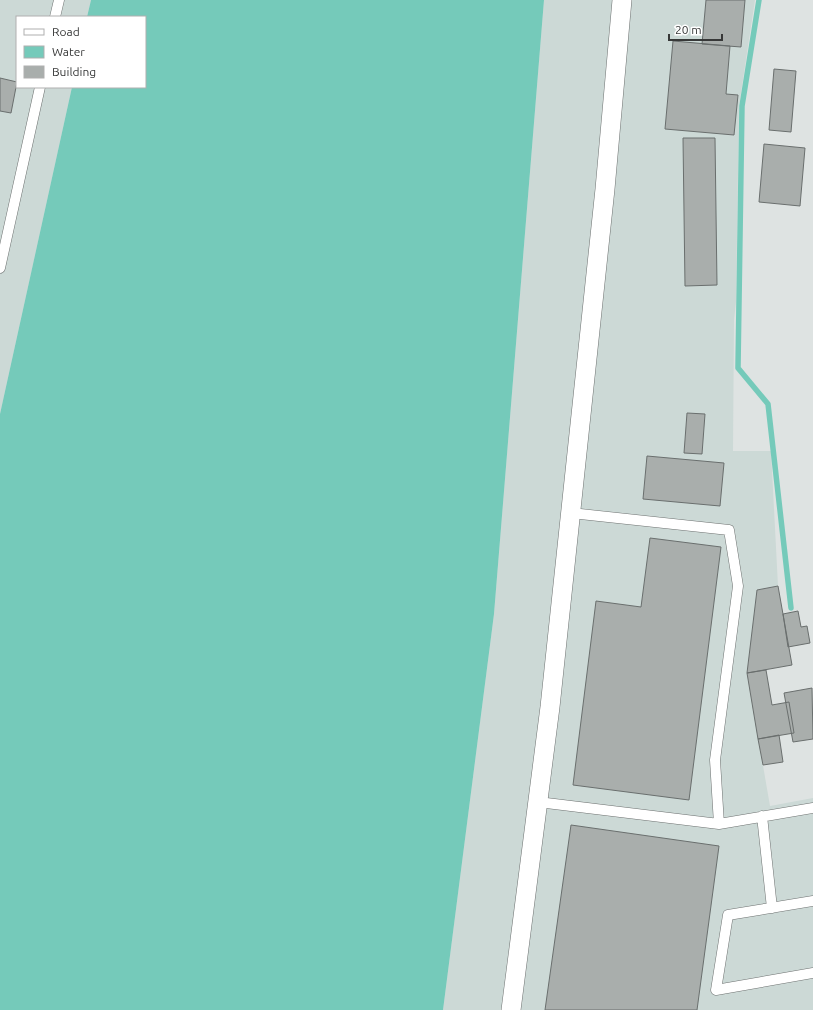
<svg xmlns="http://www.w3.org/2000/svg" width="813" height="1010" font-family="Ubuntu,sans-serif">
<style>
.built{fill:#ccd9d6}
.water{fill:#75caba}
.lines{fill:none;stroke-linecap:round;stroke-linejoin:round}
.stream{stroke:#75caba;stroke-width:5.5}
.building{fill:#a9aeac;stroke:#6a6f6e}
.service-casing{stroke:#6d7170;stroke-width:11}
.minor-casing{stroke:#6d7170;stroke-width:20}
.service{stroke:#fff;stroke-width:10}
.minor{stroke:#fff;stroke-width:19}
</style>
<rect width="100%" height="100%" fill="#dee3e2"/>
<path class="built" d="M0 0H91L87 17H17V87H72L0 414Z
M544 0H755L739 106 736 302 734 320 733 451H771L778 586 757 590 747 673 770 806 813 798V1010H443L494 614Z"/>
<path class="water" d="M91 0H544L494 614 443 1010H0V414L72 87H145V17H87Z"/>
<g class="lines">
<path class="stream" d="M759 0 742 106 738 368 768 404 791 608"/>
</g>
<path class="building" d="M706 0H745L741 47 702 44Z
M673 41 730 46 726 94 738 95 734 135 665 129Z
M774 69 796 71 791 132 769 130Z
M0 78 17 82 11 113 0 111Z
M683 138H715L717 285 685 286Z
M764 144 805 148 800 206 759 202Z
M687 413 705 414 702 454 684 453Z
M647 456 724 463 720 506 643 499Z
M650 538 721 547 689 800 573 785 596 601 641 607Z
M778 586 792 665 747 673 757 590Z
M798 611 801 627 807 626 810 643 788 647 783 614Z
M766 670 772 705 789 702 794 733 758 739 747 673Z
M812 688 813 739 793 742 784 693Z
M779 735 783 762 763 765 758 739Z
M571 825 719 846 697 1010H545Z"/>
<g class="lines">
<g class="service-casing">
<path id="service" d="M55 17 59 0
M0 268 40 87
M571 513 729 530 738 586 715 760 719 824
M538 802 719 824 813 808
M762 816 772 908
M813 901 728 915 716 990 813 973"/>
</g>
<g class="minor-casing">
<path id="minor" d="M511 1010 550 707 605 189 622 0"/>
</g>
<use href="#service" class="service"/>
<use href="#minor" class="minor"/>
</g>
<rect x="16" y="16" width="130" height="72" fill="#ffffff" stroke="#afafaf"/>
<rect x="24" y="29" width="20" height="6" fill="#ffffff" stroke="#afafaf"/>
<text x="52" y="36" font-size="12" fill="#373838">Road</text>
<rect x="24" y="46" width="20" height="12" fill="#75caba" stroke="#afafaf"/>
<text x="52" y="56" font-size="12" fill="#373838">Water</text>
<rect x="24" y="66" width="20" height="12" fill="#a9aeac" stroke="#afafaf"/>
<text x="52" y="76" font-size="12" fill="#373838">Building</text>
<path d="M669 34v6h53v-6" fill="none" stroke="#373838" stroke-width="2"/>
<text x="675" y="34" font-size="12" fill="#373838" stroke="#ffffff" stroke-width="3" paint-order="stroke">20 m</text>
</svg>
